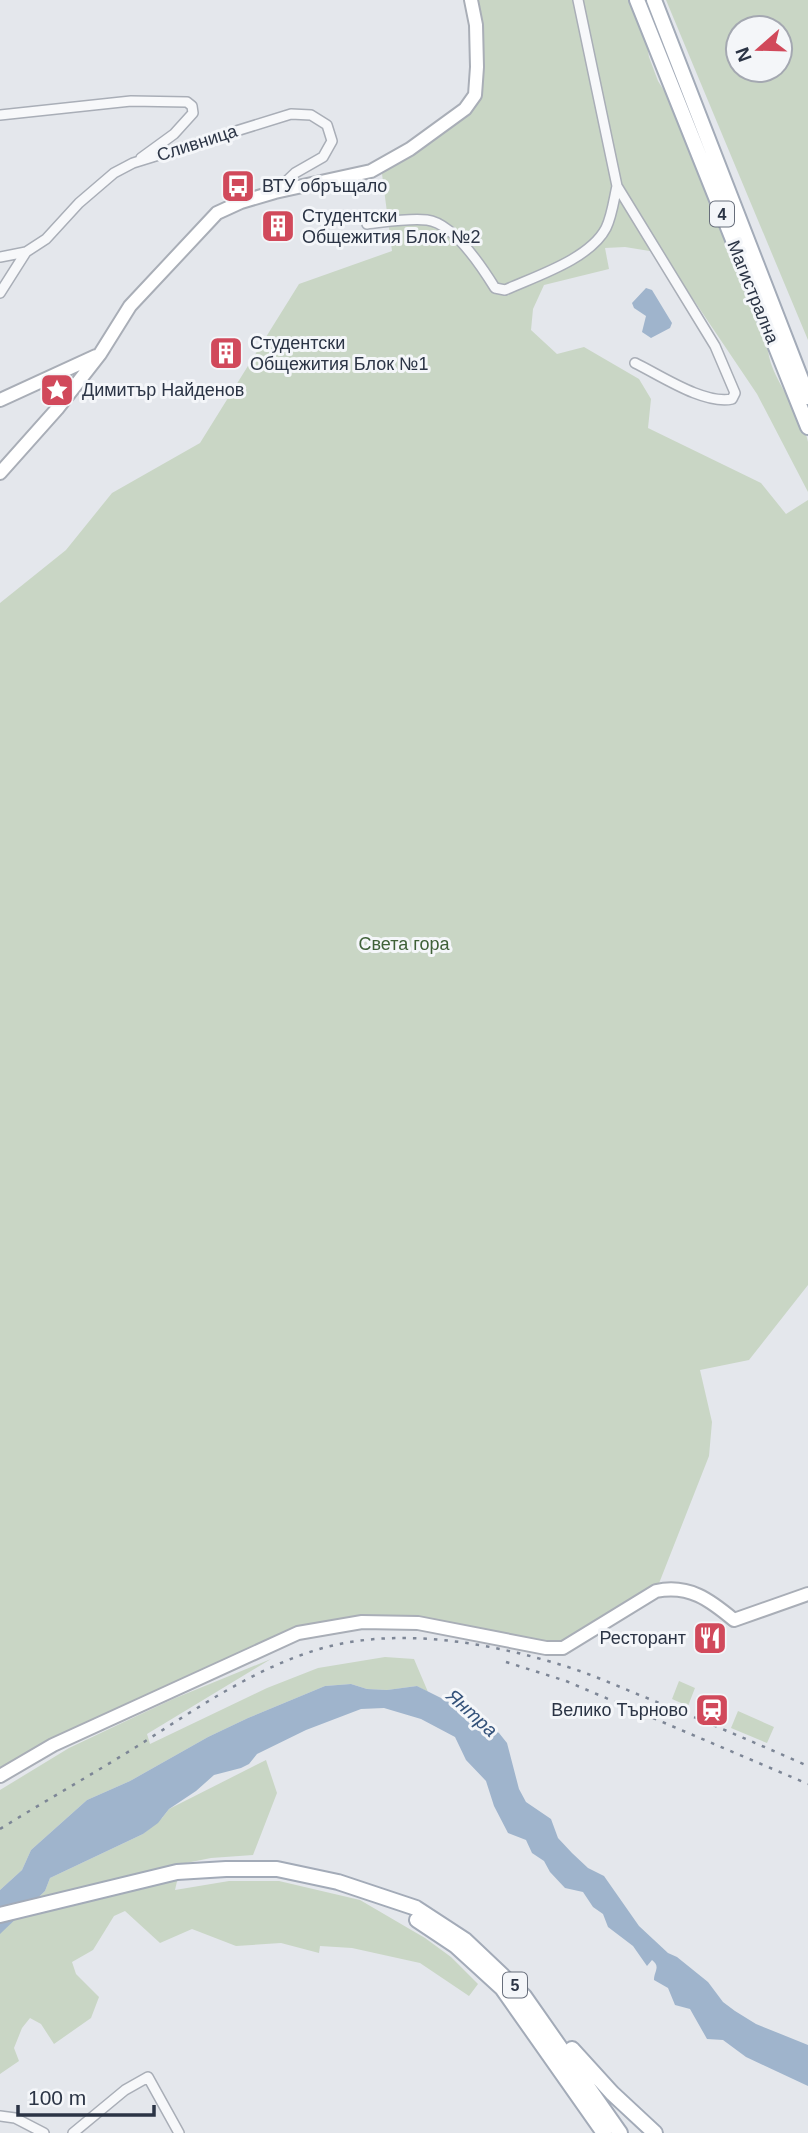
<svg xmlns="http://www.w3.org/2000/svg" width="808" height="2133" font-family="Arial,sans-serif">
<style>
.green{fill:#c9d6c5;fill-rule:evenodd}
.water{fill:#9fb4cc}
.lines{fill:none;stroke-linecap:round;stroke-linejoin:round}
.street-casing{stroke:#a9aeb7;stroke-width:12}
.secondary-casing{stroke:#a9aeb7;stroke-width:16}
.primary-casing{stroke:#a3abb8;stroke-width:18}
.street{stroke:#f7f8fa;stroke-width:9}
.secondary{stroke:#fff;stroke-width:12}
.primary{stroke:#fff;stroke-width:14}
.rail{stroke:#7d8696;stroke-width:2.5;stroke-dasharray:3.5 7;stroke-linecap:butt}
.labels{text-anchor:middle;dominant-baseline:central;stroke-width:6;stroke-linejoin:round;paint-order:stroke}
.shield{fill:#f4f6f9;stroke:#676e7b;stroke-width:2}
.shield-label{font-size:16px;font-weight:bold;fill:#2b3445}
.street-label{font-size:18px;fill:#2b3445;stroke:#f4f6f9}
.poi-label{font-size:18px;fill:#2b3445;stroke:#f4f6f9;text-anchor:start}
.park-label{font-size:18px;fill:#3f6138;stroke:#f4f6f9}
.water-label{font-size:19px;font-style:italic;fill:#34527a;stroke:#f4f6f9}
</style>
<rect width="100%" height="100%" fill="#e4e7ec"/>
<path class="green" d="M471 0H631L645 32 649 57 658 81 675 108 768 340C764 374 802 408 808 442 808 458 808 477 808 492L757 394 662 253 625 247 605 248 609 269 544 285 533 309 531 330 557 354 584 347 639 379 651 399 648 428 761 483 786 514 808 500V1285L749 1360 700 1370 712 1422 709 1456 656 1591 563 1648 418 1623 298 1633 0 1776V603L66 550 112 493 200 443 299 284 392 251 381 166 471 103Z
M666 0H808V340ZM738 28H780V70H738Z
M385 1657 414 1659 428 1692 417 1686 387 1690 367 1689 351 1684 325 1686 248 1718 208 1737 130 1781 87 1800 31 1850 22 1870 0 1890V1790L69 1748 126 1721 173 1699 271 1659 147 1734 150 1744 267 1688 318 1668Z
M679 1681 695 1688 688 1706 672 1699Z
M738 1711 774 1727 767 1743 731 1728Z
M266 1760 277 1793 253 1855 211 1858 181 1864 175 1890 229 1881H279L360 1900 425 1938 451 1957 478 1984 469 1996 420 1963 352 1948 320 1946 319 1953 281 1943 236 1946 192 1929 160 1943 125 1911 114 1916 93 1950 72 1962 76 1974 99 1997 91 2018 54 2044 41 2024 30 2018 22 2028 14 2048 19 2061 0 2074V1933L45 1891 50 1878 143 1834 162 1818 169 1809Z"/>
<path class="water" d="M646 288 652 290 672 323 670 328 651 338 642 332 646 316 634 308 632 303Z
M351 1684 367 1689 387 1690 417 1686 473 1714 499 1733 507 1743 519 1789 526 1802 551 1819 558 1838 572 1853 588 1868 604 1876 639 1926 668 1953 677 1957 708 1982 723 2002 735 2011 756 2024 808 2045V2086L746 2057 723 2040 707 2039 690 2009 675 2005 668 1988 654 1980C654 1971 661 1967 652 1960L647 1966 633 1946 608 1927 603 1914 593 1907 583 1892 565 1888 550 1872 544 1861 532 1853 526 1840 508 1833 494 1806 486 1781 466 1760 455 1737 421 1719 384 1708 361 1709 306 1730 257 1754 249 1764 241 1768 214 1775 196 1791 169 1809 158 1823 143 1834 50 1878 45 1891 0 1934V1890L22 1870 31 1850 87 1800 130 1781 208 1737 248 1718 325 1686Z"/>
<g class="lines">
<g class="street-casing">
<path id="street" d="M578 0 617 186 715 346 735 393 732 399C704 405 660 375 635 363
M0 115 131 101 187 102 192 106 193 113 174 134 141 158
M367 224C386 222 407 218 427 220 453 223 482 267 495 288L505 290C536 276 590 259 606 228 612 216 614 199 617 186
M0 257 26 252 46 239 79 203 114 173 133 163 291 114 311 115 327 125 332 141 323 157 295 173 275 192
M0 293 26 252
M0 2116 15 2118 44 2133
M73 2133 125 2090 148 2077 179 2133"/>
</g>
<g class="secondary-casing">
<path id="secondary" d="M0 400 96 356
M0 473 57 409 100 354 130 306 217 213 241 202 275 192 371 171 410 149 465 109 475 95 477 67 476 25 471 0
M0 1776 53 1745 298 1633 362 1622 418 1623 546 1648H563L656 1591C689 1584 710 1600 734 1620L808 1594"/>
</g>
<g class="primary-casing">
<path id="primary" d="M637 0 808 427
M654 0 808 397
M0 1915 177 1872 226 1869H277L338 1882 416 1908 465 1940 524 1996 620 2133
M417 1920 456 1946 502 1988 604 2133
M572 2049 612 2093 655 2133"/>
</g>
<use href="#street" class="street"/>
<use href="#secondary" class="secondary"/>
<use href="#primary" class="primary"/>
<path class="rail" d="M506 1662 566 1681 808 1784
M0 1829C45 1801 91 1775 136 1747 193 1711 248 1672 313 1651 393 1625 489 1642 568 1667 596 1676 624 1689 652 1700 704 1721 756 1743 808 1766"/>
</g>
<defs>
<g id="bus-square" transform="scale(1.75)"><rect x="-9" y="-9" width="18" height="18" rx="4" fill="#d1495b" stroke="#f4f6f9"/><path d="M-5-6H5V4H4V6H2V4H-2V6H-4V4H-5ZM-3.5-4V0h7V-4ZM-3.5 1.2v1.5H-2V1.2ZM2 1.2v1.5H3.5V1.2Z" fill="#fff"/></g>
<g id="building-square" transform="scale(1.75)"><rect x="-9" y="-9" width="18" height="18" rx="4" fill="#d1495b" stroke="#f4f6f9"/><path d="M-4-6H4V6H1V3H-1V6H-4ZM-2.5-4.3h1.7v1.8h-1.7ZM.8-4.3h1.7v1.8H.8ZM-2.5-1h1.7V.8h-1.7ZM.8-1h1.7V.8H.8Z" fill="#fff"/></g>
<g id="sight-square" transform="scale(1.75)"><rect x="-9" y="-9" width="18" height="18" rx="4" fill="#d1495b" stroke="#f4f6f9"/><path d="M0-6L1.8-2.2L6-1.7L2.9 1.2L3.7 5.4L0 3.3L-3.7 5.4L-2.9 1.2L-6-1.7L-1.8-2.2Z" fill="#fff"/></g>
<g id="restaurant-square" transform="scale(1.75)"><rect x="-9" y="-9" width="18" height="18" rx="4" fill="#d1495b" stroke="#f4f6f9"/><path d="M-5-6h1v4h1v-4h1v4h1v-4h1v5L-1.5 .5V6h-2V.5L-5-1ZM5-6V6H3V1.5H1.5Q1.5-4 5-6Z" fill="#fff"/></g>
<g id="station-square" transform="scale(1.75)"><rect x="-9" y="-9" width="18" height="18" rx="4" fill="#d1495b" stroke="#f4f6f9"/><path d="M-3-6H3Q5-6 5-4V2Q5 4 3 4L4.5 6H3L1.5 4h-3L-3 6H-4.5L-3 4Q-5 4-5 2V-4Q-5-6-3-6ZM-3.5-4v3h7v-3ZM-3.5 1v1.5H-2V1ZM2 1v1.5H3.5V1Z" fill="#fff"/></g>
</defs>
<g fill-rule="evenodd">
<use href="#bus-square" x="238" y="186"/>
<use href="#building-square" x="278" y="226"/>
<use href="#building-square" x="226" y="353"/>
<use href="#sight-square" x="57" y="390"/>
<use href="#restaurant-square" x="710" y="1638"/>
<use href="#station-square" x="712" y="1710"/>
</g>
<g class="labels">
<g class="shield">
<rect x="710" y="201.5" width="24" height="25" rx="5"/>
<rect x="503" y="1972.5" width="24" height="25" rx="5"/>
</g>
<g class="shield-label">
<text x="722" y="214">4</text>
<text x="515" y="1985">5</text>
</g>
<g class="street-label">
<text transform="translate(197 143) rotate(-18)">Сливница</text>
<text transform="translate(753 292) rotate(68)">Магистрална</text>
</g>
<g class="poi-label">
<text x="262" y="186">ВТУ обръщало</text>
<text x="302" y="216">Студентски<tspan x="302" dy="21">Общежития Блок №2</tspan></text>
<text x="250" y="343">Студентски<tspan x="250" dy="21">Общежития Блок №1</tspan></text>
<text x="82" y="390">Димитър Найденов</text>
<text x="686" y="1638" text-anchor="end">Ресторант</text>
<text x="688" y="1710" text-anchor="end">Велико Търново</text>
</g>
<g class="park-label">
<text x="404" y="944">Света гора</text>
</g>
<g class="water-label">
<text transform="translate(472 1713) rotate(42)">Янтра</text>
</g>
</g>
<g transform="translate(759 49) rotate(250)"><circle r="33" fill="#f4f6f9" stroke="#a4a8b1" stroke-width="2"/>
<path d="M0-5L12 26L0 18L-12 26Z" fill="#d1495b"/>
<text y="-10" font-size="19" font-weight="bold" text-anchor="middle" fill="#2b3445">N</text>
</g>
<path d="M18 2105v10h136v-10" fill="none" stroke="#2b3445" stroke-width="3.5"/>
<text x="28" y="2105" font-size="21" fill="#2b3445" stroke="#f4f6f9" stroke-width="5" paint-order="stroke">100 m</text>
</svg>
